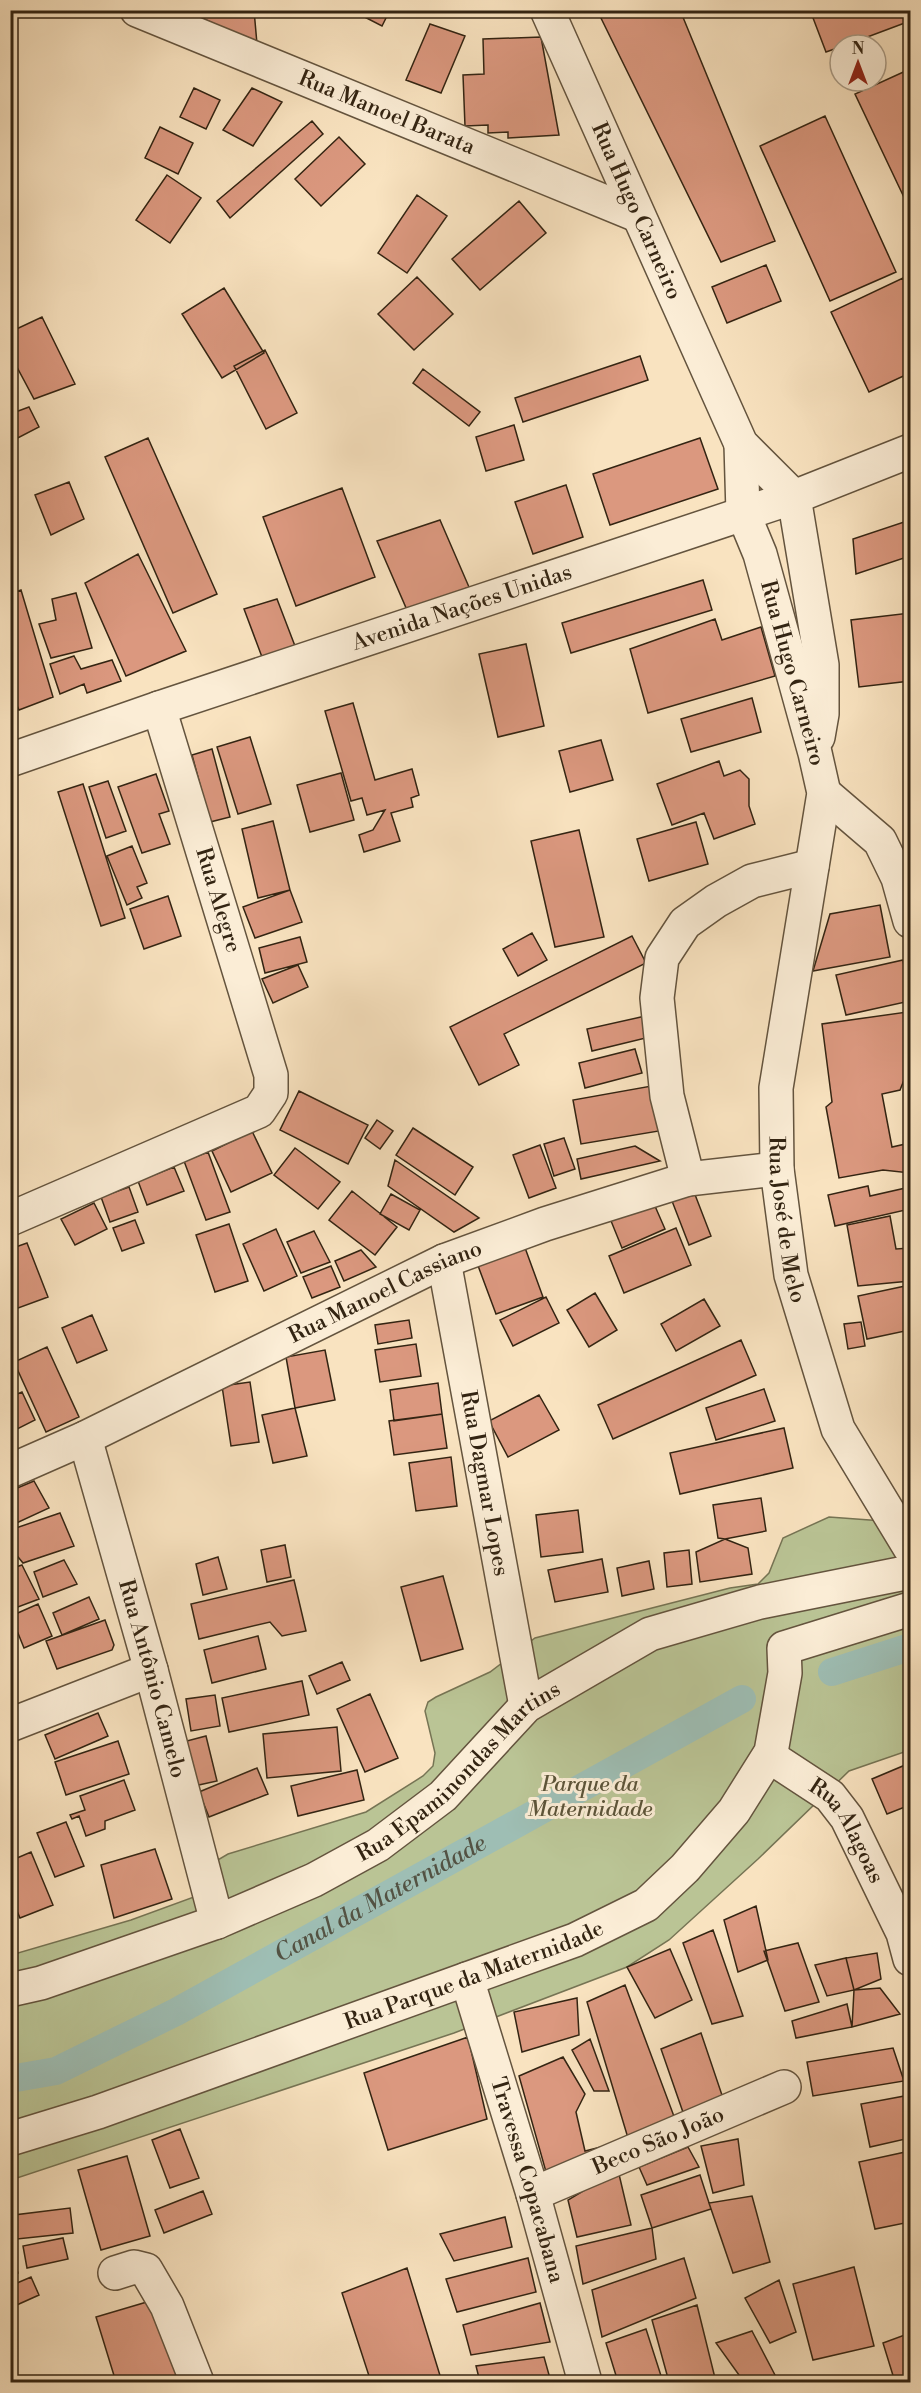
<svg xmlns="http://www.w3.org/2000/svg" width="921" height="2393" font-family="'Libre Bodoni',serif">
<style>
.green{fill:#bac495;stroke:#767454;stroke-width:1.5}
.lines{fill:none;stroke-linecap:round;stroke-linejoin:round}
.canal{stroke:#9ebeb4;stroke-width:28}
.building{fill:#db987f;stroke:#332412;stroke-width:1.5}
.minor-casing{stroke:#64543e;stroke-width:36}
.minor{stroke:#fbedd6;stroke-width:33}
.labels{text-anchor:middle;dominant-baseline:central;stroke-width:6;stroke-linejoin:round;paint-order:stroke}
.street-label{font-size:22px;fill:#332412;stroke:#fbedd6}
.park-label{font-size:22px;font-style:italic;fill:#5c5439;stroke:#fbedd6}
.water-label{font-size:24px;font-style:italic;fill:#535243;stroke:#fbedd6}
</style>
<rect width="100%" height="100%" fill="#f9e3c0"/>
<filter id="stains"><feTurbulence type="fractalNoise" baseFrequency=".00333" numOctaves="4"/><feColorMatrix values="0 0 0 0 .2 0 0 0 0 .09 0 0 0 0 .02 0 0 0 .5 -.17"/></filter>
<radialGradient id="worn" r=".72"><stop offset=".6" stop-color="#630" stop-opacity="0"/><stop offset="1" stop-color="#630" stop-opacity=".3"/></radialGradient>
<path class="green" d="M829 1517 910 1523V1750L849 1771 758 1859 669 1940 627 1967 454 2033 11 2180V1955L131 1920 205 1893 216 1861 228 1854 366 1812 423 1776 433 1766 435 1753 425 1711 428 1702 436 1697 490 1672 535 1638 730 1588 758 1584 769 1573 783 1538Z"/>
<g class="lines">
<g class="canal">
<path d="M832 1672 910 1647"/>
<path id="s1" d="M10 2079 56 2071 176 2012 742 1699"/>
</g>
</g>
<path class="building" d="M185 10H254L257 44Z
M351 10H390L382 26Z
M597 10H680L775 241 721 262Z
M810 10H906L910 21 846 45H840V47L826 52Z
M430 24 465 36 441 93 406 80Z
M541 37 559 135 508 138V132L488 133V125L465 126 463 75 484 74 483 39Z
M910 69V210L855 94Z
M194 88 220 100 206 129 180 117Z
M252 88 282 102 253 146 223 130Z
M825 116 896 272 830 301 760 146Z
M312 121 323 134 230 218 217 201Z
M160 127 193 143 178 174 145 158Z
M339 137 365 164 321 206 295 179Z
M167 175 201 198 170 243 136 220Z
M417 195 447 216 407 273 378 253Z
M519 201 546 233 480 290 452 259Z
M766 265 781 301 727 323 712 287Z
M417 277 453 314 414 350 378 314Z
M903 278 910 294V373L869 392 831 312Z
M224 288 264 353 222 378 182 314Z
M42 317 75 384 34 399 10 354V332Z
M265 350 297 413 266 429 234 366Z
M640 356 648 380 523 422 515 398Z
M423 369 480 412 469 426 413 383Z
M29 407 39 427 10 442V414Z
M514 425 524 460 486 471 476 437Z
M148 438 217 594 173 613 105 457Z
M700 438 718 489 610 525 593 474Z
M69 482 84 519 51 535 35 495Z
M566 485 583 537 533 554 515 502Z
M342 488 375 577 296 606 263 517Z
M440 520 469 587 430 604 407 610 377 541Z
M910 520V556L856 574 853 539Z
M138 554 186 651 126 676 85 583Z
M703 580 712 610 571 653 562 623Z
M21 590 53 697 19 710 10 690V594Z
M76 593 92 648 51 658 39 624 56 620 52 599Z
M277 599 295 646 262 657 244 609Z
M910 613V681L859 687 851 620Z
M715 619 722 640 761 627 775 676 648 713 630 649Z
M526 644 544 726 498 737 479 654Z
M74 656 81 669 112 660 121 681 87 693 84 684 60 694 50 664Z
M752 698 761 732 691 752 681 719Z
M353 703 375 780 412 769 419 795 411 798 413 807 391 813 400 841 364 852 359 835 373 830 385 810 367 815 362 798 351 801 325 711Z
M250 737 271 804 238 814 217 747Z
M601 740 613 780 570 792 559 751Z
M212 749 230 817 210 822 192 755Z
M719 761 724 776 740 770 749 779V806L755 824 714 839 704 813 672 825 657 784Z
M341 773 354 820 310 832 297 785Z
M156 774 169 811 159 814 170 844 142 853 118 787Z
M108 781 126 831 106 838 89 787Z
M83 784 125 918 101 926 58 792Z
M273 821 290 890 258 898 242 829Z
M696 822 708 864 649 881 637 839Z
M579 830 604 937 555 947 531 841Z
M132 846 147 883 137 887 142 898 127 905 107 856Z
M290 890 302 922 255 938 243 907Z
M168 896 181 936 144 949 130 909Z
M880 905 890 957 813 971 830 914Z
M532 933 547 960 518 976 503 949Z
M632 936 646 963 504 1034 519 1065 479 1085 450 1027Z
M300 937 307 962 265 973 259 948Z
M903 960 910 1001 846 1015 836 975Z
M298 965 308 987 273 1003 262 979Z
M907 1012 910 1037V1065L900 1090 882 1094 892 1147 910 1143V1173L883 1170 839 1178 826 1107 832 1102 822 1024Z
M650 1015 654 1036 592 1051 587 1029Z
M635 1049 642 1073 585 1088 579 1063Z
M657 1085 665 1130 581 1144 573 1100Z
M299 1091 368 1125 348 1164 280 1130Z
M377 1120 393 1131 380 1149 365 1138Z
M413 1128 473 1167 455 1195 396 1155Z
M252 1131 272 1173 231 1192 212 1151Z
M564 1138 575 1169 554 1176 544 1144Z
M540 1145 556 1188 529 1198 513 1155Z
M635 1146 660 1161 581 1179 577 1159Z
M295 1148 340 1182 318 1209 274 1175Z
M208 1152 230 1212 206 1220 184 1161Z
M395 1160 479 1218 454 1232 388 1186Z
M174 1167 184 1191 147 1205 138 1181Z
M868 1186 870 1196 910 1187V1209L835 1226 828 1195Z
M129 1187 138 1212 110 1222 101 1197Z
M352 1191 397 1227 375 1255 329 1220Z
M694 1192 711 1236 689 1245 672 1201Z
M391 1194 420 1210 409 1230 380 1214Z
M651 1197 665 1229 622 1248 609 1216Z
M94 1203 107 1229 75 1245 61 1219Z
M890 1216 896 1249 910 1248V1281L858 1286 847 1225Z
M135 1220 144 1243 122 1251 113 1228Z
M229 1224 248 1281 215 1292 196 1235Z
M676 1228 691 1265 624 1293 609 1256Z
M276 1229 297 1276 264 1291 243 1244Z
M314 1231 330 1262 301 1273 287 1242Z
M27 1243 48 1297 10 1311V1249Z
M524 1245 543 1297 496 1314 477 1263Z
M361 1250 376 1267 344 1281 335 1261Z
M331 1266 340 1287 312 1298 303 1277Z
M910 1285V1330L867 1339 858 1296Z
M595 1293 617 1330 589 1347 567 1310Z
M546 1297 559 1323 513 1346 500 1320Z
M704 1299 720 1326 676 1351 661 1324Z
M92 1315 107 1350 77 1363 62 1328Z
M409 1320 412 1338 378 1344 375 1325Z
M861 1322 865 1346 848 1349 844 1324Z
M741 1340 756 1375 613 1439 598 1405Z
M416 1344 421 1376 380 1382 375 1350Z
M47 1347 79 1417 46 1432 14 1362Z
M325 1350 335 1400 295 1408 286 1357Z
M250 1382 259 1442 231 1446 222 1386Z
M438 1383 442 1414 394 1421 390 1390Z
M764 1389 775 1421 716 1440 706 1408Z
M22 1392 35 1420 11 1432 15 1441 10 1443V1397Z
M539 1395 559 1430 508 1457 489 1421Z
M295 1408 307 1456 273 1463 262 1415Z
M442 1414 447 1448 394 1455 389 1421Z
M784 1428 793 1468 680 1494 670 1453Z
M451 1457 457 1506 416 1511 409 1463Z
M34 1481 49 1508 10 1526V1491Z
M761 1498 766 1531 725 1539 718 1538 713 1505Z
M578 1510 583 1552 541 1557 536 1515Z
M60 1513 74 1546 23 1563 14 1552 10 1530Z
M725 1539 748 1548 752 1574 700 1582 696 1552Z
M285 1545 291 1577 267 1582 261 1550Z
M689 1550 692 1584 667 1587 664 1553Z
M218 1557 227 1589 203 1595 196 1564Z
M602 1559 608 1592 555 1602 548 1570Z
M64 1560 77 1584 43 1597 34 1572Z
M649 1561 654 1589 622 1596 617 1568Z
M22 1565 39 1599 10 1610V1569Z
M443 1576 463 1649 421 1661 401 1587Z
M294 1580 306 1631 282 1636 270 1622 199 1639 191 1604Z
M89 1597 99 1619 62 1635 53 1613Z
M38 1604 52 1636 24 1648 11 1616Z
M105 1620 114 1645 112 1650 57 1669 46 1641Z
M258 1636 266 1669 212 1683 204 1650Z
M342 1662 350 1680 317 1694 309 1676Z
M302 1681 309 1715 229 1732 222 1698Z
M370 1694 398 1758 365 1772 337 1709Z
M215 1695 220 1726 191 1731 186 1699Z
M98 1713 108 1736 55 1759 45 1735Z
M337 1727 341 1771 267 1778 263 1734Z
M206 1736 217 1781 194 1786 183 1742Z
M118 1741 129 1774 66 1795 55 1762Z
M910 1763V1805L887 1814 872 1779Z
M257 1768 268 1794 209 1817 199 1792Z
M357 1770 364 1800 298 1816 291 1786Z
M124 1780 135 1810 105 1821V1829L86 1836 79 1816 72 1819 70 1815 85 1810 80 1796Z
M66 1822 84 1866 55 1877 37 1833Z
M155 1849 172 1899 114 1918 101 1865Z
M31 1852 53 1905 20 1918 10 1895V1861Z
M756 1906 768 1960 738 1972 724 1920Z
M713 1930 743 2016 712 2024 683 1943Z
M798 1943 819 2002 785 2011 764 1951Z
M670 1949 692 2000 655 2018 627 1967Z
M877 1953 881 1979 854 1990 846 1958Z
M846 1958 854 1990 827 1996 815 1965Z
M625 1985 675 2119 628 2138 587 2002Z
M880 1988 900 2014 852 2027 854 1990Z
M577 1998 579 2035 522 2052 514 2012Z
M847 2004 852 2027 796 2038 792 2021Z
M701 2033 725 2104 685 2118 661 2049Z
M468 2037 487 2119 388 2150 364 2073Z
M590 2039 609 2091H594L572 2050Z
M893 2048 904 2081 813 2096 807 2062Z
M563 2057 585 2094 576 2112 585 2151 609 2145 548 2179 519 2076Z
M910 2095V2138L870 2147 861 2104Z
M180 2129 199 2178 170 2188 152 2140Z
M738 2139 744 2185 713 2193 701 2146Z
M688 2147 699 2167 647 2185 639 2167Z
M910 2151V2222L875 2229 859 2162Z
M127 2156 150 2236 101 2250 78 2170Z
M618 2170 631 2225 577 2237 568 2200Z
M700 2175 711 2209 652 2228 641 2195Z
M203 2191 212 2214 164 2233 155 2210Z
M752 2196 770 2262 733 2273 709 2203Z
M70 2208 73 2233 17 2239 14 2215Z
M505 2217 512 2247 454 2261 440 2234Z
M652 2228 656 2259 583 2284 576 2246Z
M63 2238 68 2259 27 2268 23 2246Z
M10 2248 18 2273 10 2275Z
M528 2258 536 2292 457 2312 446 2279Z
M684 2258 696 2298 602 2337 592 2290Z
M854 2267 874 2346 813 2360 793 2284Z
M407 2268 442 2382H371L342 2293Z
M31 2277 39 2295 10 2308V2286Z
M779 2280 796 2332 770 2343 745 2298Z
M157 2299 182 2382H116L96 2317Z
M540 2303 550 2342 471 2355 463 2325Z
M697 2305 716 2382H669L652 2320Z
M646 2329 663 2382H618L606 2343Z
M752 2331 775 2375 755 2382H744L716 2343Z
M910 2333V2382H895L883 2343Z
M544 2357 551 2382H480L476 2366Z"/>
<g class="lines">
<g class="minor-casing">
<g id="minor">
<path id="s2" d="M137 10 637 215"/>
<path id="s3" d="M547 10 741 444 794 497 822 665V714L818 737"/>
<path id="s4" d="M741 444 743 513 760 554 815 753 824 793 776 1088 777 1169 791 1275 838 1429 910 1548"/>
<path id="s5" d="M10 760 159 708 794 497 910 451"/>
<path d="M824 793 880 841 898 878 910 921"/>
<path d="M688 1179 667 1096 657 998 662 958 685 923 716 901 752 881 812 866"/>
<path d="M10 1219 259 1111 271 1093V1075L159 708"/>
<path id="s6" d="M444 1261 526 1706"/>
<path id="s7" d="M85 1438 151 1670 217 1922"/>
<path id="s8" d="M10 1471 85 1438 444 1261 545 1224 688 1179 777 1169"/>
<path d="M10 1725 151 1670"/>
<path id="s9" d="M769 1756 830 1796 847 1818 903 1933 910 1959"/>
<path id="s10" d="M467 1979 533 2194 585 2382"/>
<path id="s11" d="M10 1990 41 1983 217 1922 314 1880 378 1845 443 1796 526 1706 650 1634 760 1602 910 1572"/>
<path id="s12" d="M10 2139 98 2112 575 1940 646 1905 685 1868 734 1811 771 1752 785 1673 784 1648 910 1609"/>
<path id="s13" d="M533 2194 784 2087"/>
<path d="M115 2273 134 2267 146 2270 167 2306 197 2382"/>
</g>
</g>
<use href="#minor" class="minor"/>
</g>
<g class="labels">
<g class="street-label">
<text stroke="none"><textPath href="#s2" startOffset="270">Rua Manoel Barata</textPath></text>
<text stroke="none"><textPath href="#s3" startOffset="220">Rua Hugo Carneiro</textPath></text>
<text stroke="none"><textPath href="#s5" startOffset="477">Avenida Nações Unidas</textPath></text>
<text stroke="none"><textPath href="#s4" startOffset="237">Rua Hugo Carneiro</textPath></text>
<text transform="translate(218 900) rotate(73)">Rua Alegre</text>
<text stroke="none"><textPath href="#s4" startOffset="792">Rua José de Melo</textPath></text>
<text stroke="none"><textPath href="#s8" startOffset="416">Rua Manoel Cassiano</textPath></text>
<text stroke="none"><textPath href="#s6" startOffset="226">Rua Dagmar Lopes</textPath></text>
<text stroke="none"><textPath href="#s7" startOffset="250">Rua Antônio Camelo</textPath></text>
<text stroke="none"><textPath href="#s11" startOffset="506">Rua Epaminondas Martins</textPath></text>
<text stroke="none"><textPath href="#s9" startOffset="111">Rua Alagoas</textPath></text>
<text stroke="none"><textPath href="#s12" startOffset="492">Rua Parque da Maternidade</textPath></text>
<text stroke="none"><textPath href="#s13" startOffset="136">Beco São João</textPath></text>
<text stroke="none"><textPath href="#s10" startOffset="210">Travessa Copacabana</textPath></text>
</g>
<g class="park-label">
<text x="590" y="1784">Parque da<tspan x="590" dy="25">Maternidade</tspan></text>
</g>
<g class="water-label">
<text stroke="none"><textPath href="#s1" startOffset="414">Canal da Maternidade</textPath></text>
</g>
</g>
<rect width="921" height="2393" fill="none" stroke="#f9e3c0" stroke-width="36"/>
<rect x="12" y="12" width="897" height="2369" fill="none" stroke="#332412" stroke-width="3"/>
<rect x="18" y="18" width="885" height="2357" fill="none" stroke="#332412" stroke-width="1.5"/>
<g transform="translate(858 63)"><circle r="28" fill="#fbedd6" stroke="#ab9d88" stroke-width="1.5"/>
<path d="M0-4.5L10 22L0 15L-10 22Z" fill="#8f2418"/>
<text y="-9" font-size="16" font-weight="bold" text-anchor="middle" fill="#332412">N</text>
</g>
<rect width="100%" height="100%" filter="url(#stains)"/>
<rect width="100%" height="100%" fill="url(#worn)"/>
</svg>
